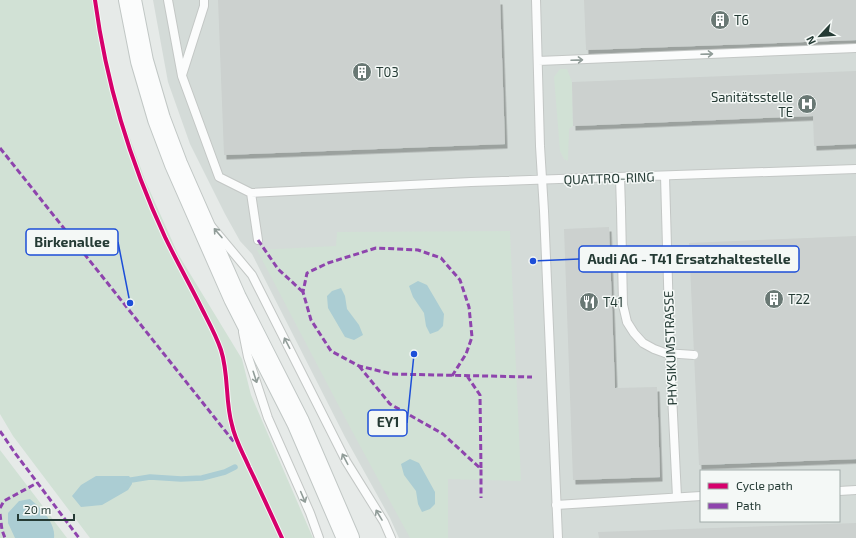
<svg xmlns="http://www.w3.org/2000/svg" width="856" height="538" font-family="'Exo 2',sans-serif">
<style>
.built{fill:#d4dbd8;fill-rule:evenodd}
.green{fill:#d1e1d5}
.water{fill:#abcdd3}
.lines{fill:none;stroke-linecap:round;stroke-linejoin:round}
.stream{stroke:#abcdd3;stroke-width:5.5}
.building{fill:#ccd1cf;filter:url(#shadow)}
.lane-casing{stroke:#c3c7c5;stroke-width:10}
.secondary-casing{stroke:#c1c7c5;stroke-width:24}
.lane{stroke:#fbfcfc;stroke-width:8}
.secondary{stroke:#fbfcfc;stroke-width:22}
.lane-bridge-casing{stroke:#c3c7c5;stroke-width:10;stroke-linecap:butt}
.lane-bridge{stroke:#fbfcfc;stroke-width:8}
.quiet{stroke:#8e44ad;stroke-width:3;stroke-dasharray:6 3;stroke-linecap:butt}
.cycleway-casing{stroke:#f4f8f6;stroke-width:6}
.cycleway{stroke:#d6006c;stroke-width:4}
.oneway{stroke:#909c98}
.labels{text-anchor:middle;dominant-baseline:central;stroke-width:3;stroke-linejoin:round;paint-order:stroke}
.poi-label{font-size:13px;fill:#253b35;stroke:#f4f8f6;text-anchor:start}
.street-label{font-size:13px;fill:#253b35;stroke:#f4f8f6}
.leader{fill:none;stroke:#1d4ed8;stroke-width:1.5}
.callout-dot{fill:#1d4ed8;stroke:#f4f8f6;stroke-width:1.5}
.callout{fill:#f4f8f6;stroke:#1d4ed8;stroke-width:1.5}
.callout-label{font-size:14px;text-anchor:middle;font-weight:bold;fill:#253b35}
</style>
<defs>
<filter id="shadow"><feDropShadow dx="2.5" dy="4.5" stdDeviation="0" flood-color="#0004"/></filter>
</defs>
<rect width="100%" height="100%" fill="#e6eae8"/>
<path class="built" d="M153 0H856V538H399L390 518 345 437 252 254 240 241 225 214 190 144 168 82ZM701 471H839V521H701Z"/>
<path class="green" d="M0 0H94L103 48 122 116 145 180 178 254 242 359 251 395 313 538H90L13 436 0 414Z
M560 69H567L572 82 573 126 569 129 568 161 564 159 560 151 554 77Z
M510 231 521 481 448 479V538H410L352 431 257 250 336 246 337 232Z
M0 450 67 538H0Z"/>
<path class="water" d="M418 281 427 285 437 302 444 314 443 326 438 331 430 334 426 326 424 313 413 297 409 286Z
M341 288 345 296 347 309 359 325 363 335 354 340 345 337 328 308 327 296 332 291Z
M410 459 419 463 435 492V504L430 509 422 512 418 504 416 491 404 475 401 464Z
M96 476H129L132 480V484L128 490 102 505 81 507 72 496 81 485Z
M30 499C41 508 56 523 54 538H15L8 523V513L19 501Z"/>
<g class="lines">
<path class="stream" d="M125 481 150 477 181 479 202 478 225 472 235 467"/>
</g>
<path class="building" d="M218 0H500L505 144 224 155Z
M584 0H856V40L586 50Z
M856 71V144L814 146 813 116 573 126 572 82Z
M609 227 615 388 657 387 660 477 573 480 564 229Z
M856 236V459L699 465 689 243Z
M856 523V538H599L598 532Z"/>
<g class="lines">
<g class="lane-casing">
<path id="lane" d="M168 0 182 76 219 177 251 193 471 182 856 169
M536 0 540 146 544 211 558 538
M538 61 856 48
M182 75 204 6V0
M665 176 670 353 677 497
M620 177 621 209
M251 193 258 240
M211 226 252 275 346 461 384 522 391 538
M243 332 248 357 268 418 310 513 319 538
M839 491 856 490
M556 505 701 496"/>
</g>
<g class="secondary-casing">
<path id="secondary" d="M130 0 142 61 159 119 176 164 235 298 298 422 348 538"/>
</g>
<use href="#lane" class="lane"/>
<use href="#secondary" class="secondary"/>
<g class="lane-bridge-casing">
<path id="lane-bridge" d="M621 209 623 305 627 322 634 333 643 343 654 349 665 353 694 355"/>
</g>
<use href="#lane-bridge" class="lane-bridge"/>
<path class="quiet" d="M0 148 234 442
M258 240 278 269 303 292
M359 366 390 404 443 434 481 469V498
M452 376 466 354 472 337 469 307 460 280 441 258 418 250 376 248 328 263 307 273 303 292 311 320 331 351 359 366 392 374 532 377
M467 376 480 395 481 469
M0 431 15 453 79 538
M0 508 4 501 37 483
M0 514 2 530 5 538"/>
<g class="cycleway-casing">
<path id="cycleway" d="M95 0C106 82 130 162 165 237 176 260 189 283 201 307 208 321 216 335 221 350 229 375 225 401 232 425 235 440 243 453 249 467 260 490 271 514 282 538"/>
</g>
<use href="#cycleway" class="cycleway"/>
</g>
<defs><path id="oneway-shaft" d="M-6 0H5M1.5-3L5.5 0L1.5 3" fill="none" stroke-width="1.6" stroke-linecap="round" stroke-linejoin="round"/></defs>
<g class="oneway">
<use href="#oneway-shaft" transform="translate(707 54) rotate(-2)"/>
<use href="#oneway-shaft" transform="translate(577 60) rotate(-2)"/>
<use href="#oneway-shaft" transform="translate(218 233) rotate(-131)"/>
<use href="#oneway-shaft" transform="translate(287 343) rotate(-117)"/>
<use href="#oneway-shaft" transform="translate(255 377) rotate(72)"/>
<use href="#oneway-shaft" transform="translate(345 459) rotate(-118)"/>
<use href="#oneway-shaft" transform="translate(303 497) rotate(67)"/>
<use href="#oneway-shaft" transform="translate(379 515) rotate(-121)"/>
</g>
<defs>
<g id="building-disc" transform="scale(1)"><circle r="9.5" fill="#697874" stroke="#f4f8f6"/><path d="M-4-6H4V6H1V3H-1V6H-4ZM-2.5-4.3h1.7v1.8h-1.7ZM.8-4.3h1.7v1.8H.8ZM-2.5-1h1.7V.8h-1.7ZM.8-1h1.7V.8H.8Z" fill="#fff"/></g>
<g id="hospital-disc" transform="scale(1)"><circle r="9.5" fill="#697874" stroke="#f4f8f6"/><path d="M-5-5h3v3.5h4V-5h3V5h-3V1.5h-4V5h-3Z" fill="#fff"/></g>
<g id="restaurant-disc" transform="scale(1)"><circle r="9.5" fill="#697874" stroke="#f4f8f6"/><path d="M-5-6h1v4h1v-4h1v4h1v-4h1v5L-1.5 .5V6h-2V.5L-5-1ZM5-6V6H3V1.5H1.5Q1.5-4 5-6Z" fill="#fff"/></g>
</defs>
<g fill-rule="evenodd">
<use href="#building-disc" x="720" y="20"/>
<use href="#building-disc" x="362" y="72"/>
<use href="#hospital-disc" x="807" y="104"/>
<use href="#building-disc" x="774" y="299"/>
<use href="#restaurant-disc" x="589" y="302"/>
</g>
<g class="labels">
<g class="poi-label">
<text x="734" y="20">T6</text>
<text x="376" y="72">T03</text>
<text x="793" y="97" text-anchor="end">Sanitätsstelle<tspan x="793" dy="15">TE</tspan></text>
<text x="788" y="299">T22</text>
<text x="603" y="302">T41</text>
</g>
<g class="street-label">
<text transform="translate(609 178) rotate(-2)">QUATTRO-RING</text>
<text transform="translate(670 348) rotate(-92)">PHYSIKUMSTRASSE</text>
</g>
</g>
<path class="leader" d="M130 303L118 242M533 261L579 259M414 354L407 423"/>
<g class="callout-dot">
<circle cx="130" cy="303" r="4"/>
<circle cx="533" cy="261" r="4"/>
<circle cx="414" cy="354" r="4"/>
</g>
<g class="callout">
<rect x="26" y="229" width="92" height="26" rx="4"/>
<rect x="579" y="246" width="220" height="26" rx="4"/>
<rect x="368" y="410" width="39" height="26" rx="4"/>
</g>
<g class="callout-label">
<text x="72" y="247">Birkenallee</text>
<text x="689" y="264">Audi AG - T41 Ersatzhaltestelle</text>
<text x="388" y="427">EY1</text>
</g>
<rect x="700" y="470" width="140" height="52" fill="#f4f8f6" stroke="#a1aca9"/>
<rect x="708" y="483" width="20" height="6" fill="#d6006c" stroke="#a1aca9"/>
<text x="736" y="490" font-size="12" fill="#253b35">Cycle path</text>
<rect x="708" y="503" width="20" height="6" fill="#8e44ad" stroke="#a1aca9"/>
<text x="736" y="510" font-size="12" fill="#253b35">Path</text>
<g transform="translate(820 36) rotate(244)" stroke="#f4f8f6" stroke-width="3" paint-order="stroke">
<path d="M0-3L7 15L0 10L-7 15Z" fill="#253b35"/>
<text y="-6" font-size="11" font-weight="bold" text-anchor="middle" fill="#253b35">N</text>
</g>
<path d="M18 514v6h56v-6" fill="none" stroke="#253b35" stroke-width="2"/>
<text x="24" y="514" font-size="12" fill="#253b35" stroke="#f4f8f6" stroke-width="3" paint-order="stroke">20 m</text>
</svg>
